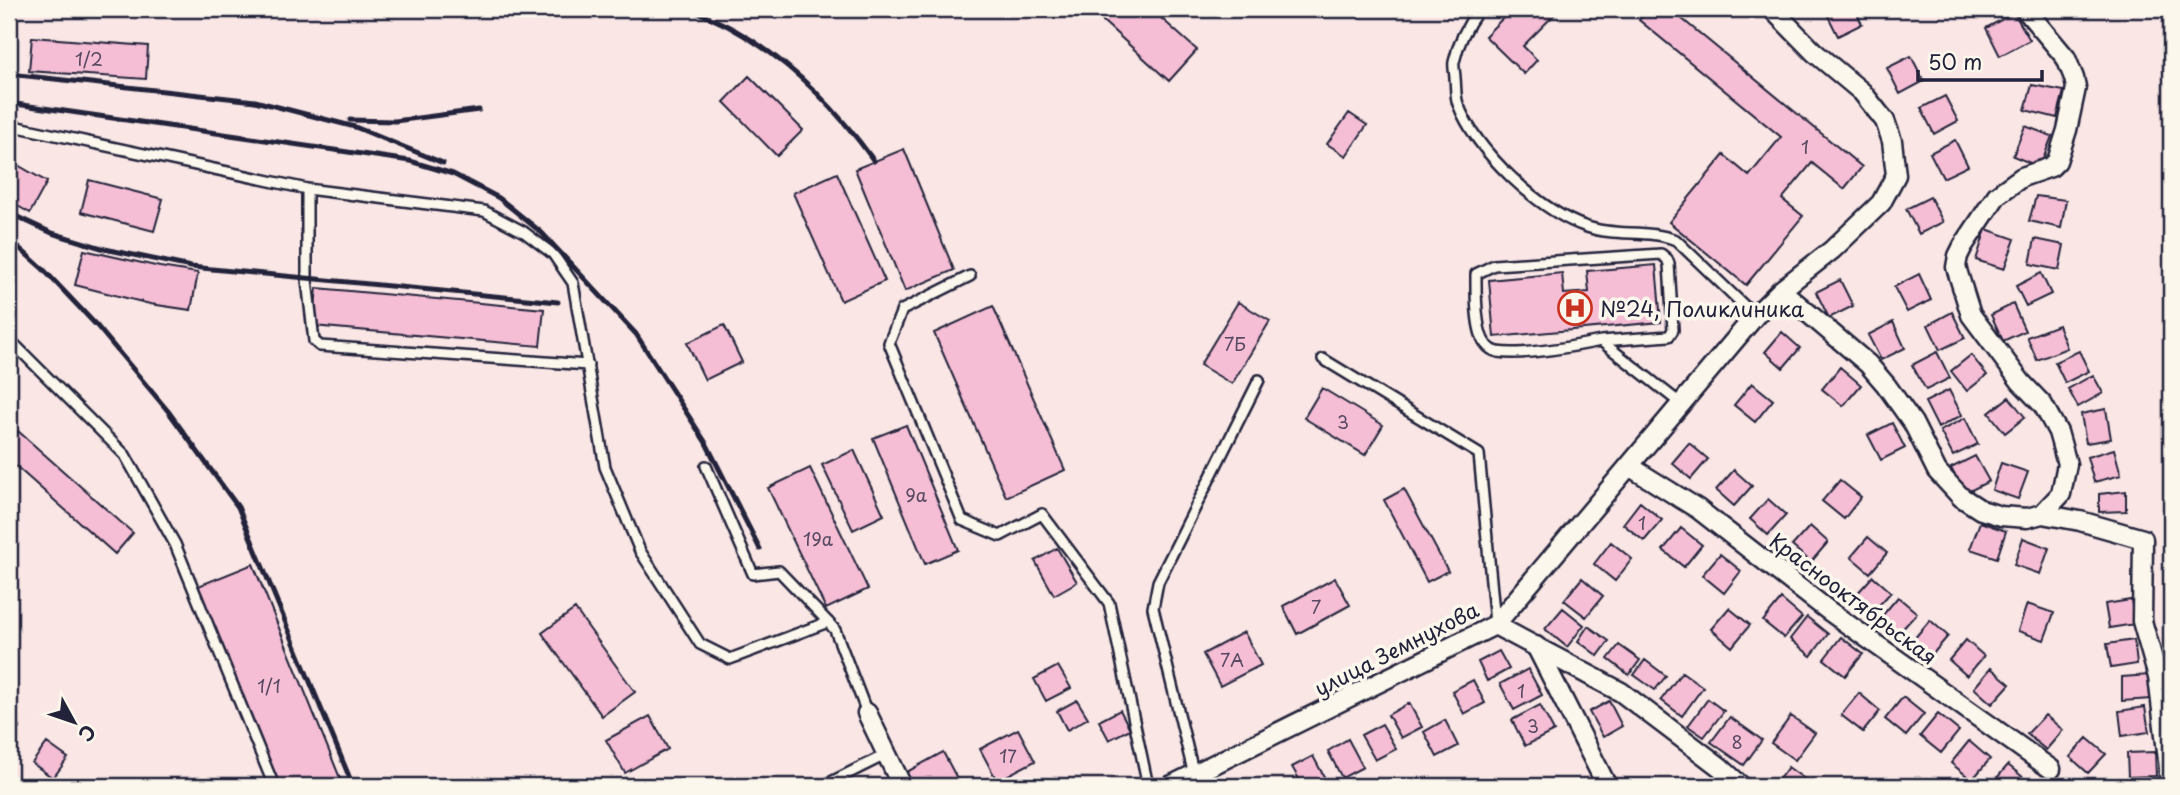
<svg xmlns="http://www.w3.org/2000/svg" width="2180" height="795" font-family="'Playpen Sans',sans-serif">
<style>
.building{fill:#f5bed5;stroke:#22223b;stroke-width:2}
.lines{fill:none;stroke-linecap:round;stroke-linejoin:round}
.lane-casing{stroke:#22223b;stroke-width:14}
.street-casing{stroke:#22223b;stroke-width:23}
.lane{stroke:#fbf7ec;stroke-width:9}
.street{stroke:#fbf7ec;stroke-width:18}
.rail{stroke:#22223b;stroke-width:5}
.labels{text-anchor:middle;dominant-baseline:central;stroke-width:7;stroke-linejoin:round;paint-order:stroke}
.number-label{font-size:18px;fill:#574962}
.poi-label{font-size:21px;fill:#22223b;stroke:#fbf7ec;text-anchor:start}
.street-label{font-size:21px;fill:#22223b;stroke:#fbf7ec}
</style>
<rect width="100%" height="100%" fill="#f9e6e5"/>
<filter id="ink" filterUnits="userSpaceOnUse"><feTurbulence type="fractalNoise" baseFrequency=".0143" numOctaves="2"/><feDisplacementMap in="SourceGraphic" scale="14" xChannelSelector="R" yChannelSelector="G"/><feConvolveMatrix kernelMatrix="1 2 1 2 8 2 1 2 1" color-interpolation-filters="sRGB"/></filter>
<g filter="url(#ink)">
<path class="building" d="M1097 9H1151L1197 50 1169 81 1093 12Z
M1512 9H1560L1523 46 1537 60 1524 74 1485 36Z
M1648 9H1670L1862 167 1844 189 1812 163 1782 199 1803 216 1746 285 1669 222 1724 155 1749 176 1781 137 1639 20Z
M1828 9H1855L1862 24 1838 36 1825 10Z
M2014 13 2030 40 2000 56 1986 28Z
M32 37 148 46 146 79 29 71Z
M1911 56 1924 81 1900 94 1887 68Z
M749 76 803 130 777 156 724 102Z
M2032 85 2064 91 2057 118 2025 110Z
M1945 96 1958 121 1934 134 1921 108Z
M1349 113 1367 125 1346 156 1327 144Z
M2025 126 2052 136 2040 167 2013 156Z
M1955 140 1968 166 1943 178 1930 153Z
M904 149 954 270 905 291 855 169Z
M9 160 47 182 30 213 9 201Z
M837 173 885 281 841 301 793 193Z
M89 180 163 199 154 231 81 212Z
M2036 196 2066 200 2061 228 2029 221Z
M1930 197 1943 222 1919 234 1906 209Z
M1986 229 2015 239 2004 269 1976 260Z
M2035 239 2064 245 2059 270 2030 264Z
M84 250 160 267 198 273 191 310 150 304 75 285Z
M1656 265 1661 322 1494 337 1489 280 1562 273 1564 294 1589 292 1587 271Z
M2041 273 2051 294 2026 306 2016 286Z
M1919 274 1931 300 1907 312 1894 287Z
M1840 280 1853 306 1829 318 1816 292Z
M317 288 544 309 540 346 313 326Z
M1238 302 1270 321 1232 384 1200 365Z
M2013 304 2025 331 2003 341 1991 315Z
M993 306 1065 470 1006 497 934 333Z
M1952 312 1965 338 1940 350 1928 325Z
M1893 322 1905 348 1881 360 1868 335Z
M724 325 742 362 705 380 687 343Z
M2058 325 2067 348 2037 360 2027 337Z
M1782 332 1800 348 1783 368 1765 352Z
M2079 351 2089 371 2065 383 2055 362Z
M1937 352 1950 378 1926 390 1912 365Z
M1971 355 1987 375 1967 391 1951 371Z
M1840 367 1861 385 1843 406 1822 389Z
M2093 375 2103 393 2078 407 2068 389Z
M1752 383 1773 400 1755 422 1734 405Z
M1322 388 1383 425 1365 455 1304 418Z
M1949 390 1962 415 1938 428 1925 402Z
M2009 397 2025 417 2005 433 1989 413Z
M2106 409 2111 439 2086 443 2081 414Z
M1965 418 1978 444 1953 456 1940 431Z
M1892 423 1905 448 1881 460 1868 435Z
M906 425 958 550 925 564 873 438Z
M18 431 133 533 115 554 9 460V441Z
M1689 443 1708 459 1691 479 1672 463Z
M2114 449 2121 475 2094 482 2087 457Z
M854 450 884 515 853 530 822 465Z
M1975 456 1989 481 1964 494 1951 468Z
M2001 463 2028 472 2018 499 1992 490Z
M810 468 868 589 826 609 768 488Z
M1734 470 1752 486 1734 506 1716 490Z
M1840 480 1861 497 1844 519 1822 501Z
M1404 489 1448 571 1427 582 1384 500Z
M2126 491V511L2099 512V494Z
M1768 499 1786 515 1768 535 1750 519Z
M1640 502 1662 520 1644 541 1623 524Z
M1980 522 2006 531 1997 558 1970 549Z
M1810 526 1828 542 1811 562 1792 546Z
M1681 528 1702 545 1684 567 1663 550Z
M1868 537 1887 553 1870 573 1851 557Z
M2023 538 2049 548 2040 574 2014 565Z
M1611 542 1632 559 1615 581 1594 564Z
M1057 548 1077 582 1054 595 1035 561Z
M1720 554 1741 571 1724 593 1702 575Z
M253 564 342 783 334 786H276L196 587Z
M1873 576 1891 592 1873 612 1855 596Z
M1335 578 1350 605 1297 634 1283 606Z
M1582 578 1603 596 1586 617 1564 600Z
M1898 597 1917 613 1899 633 1881 617Z
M1781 599 1802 617 1784 638 1763 621Z
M2131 600 2135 624 2109 628 2105 604Z
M2027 604 2054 613 2044 640 2018 631Z
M1563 608 1584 625 1567 647 1545 629Z
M1729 608 1750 625 1732 647 1711 629Z
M575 609 635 692 602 716 542 633Z
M1807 617 1828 634 1811 656 1790 639Z
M1930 620 1948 636 1931 656 1913 640Z
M1588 626 1609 641 1598 656 1578 641Z
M1244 632 1261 665 1220 686 1203 654Z
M1841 637 1863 654 1845 676 1824 659Z
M1966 640 1984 656 1967 676 1949 660Z
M2134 640 2137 664 2111 668 2107 644Z
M1619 645 1640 660 1629 675 1608 659Z
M1499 651 1509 669 1487 681 1478 662Z
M1645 660 1666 676 1655 690 1634 675Z
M1058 666 1071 688 1046 701 1034 679Z
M1991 668 2010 684 1992 704 1974 688Z
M1528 669 1542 695 1514 710 1500 684Z
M1682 672 1703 687 1682 716 1661 700Z
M2150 675 2151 699 2122 701V677Z
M1473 680 1485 703 1464 714 1452 691Z
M1859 693 1880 711 1863 732 1841 715Z
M1903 697 1924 714 1906 736 1885 719Z
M1708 699 1724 711 1704 737 1688 726Z
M1077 700 1088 718 1067 730 1057 711Z
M1609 701 1622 726 1603 737 1589 712Z
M1409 703 1422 727 1401 738 1388 715Z
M1540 705 1554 731 1525 746 1512 720Z
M2145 707 2149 732 2122 736 2119 711Z
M1120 710 1130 729 1109 740 1099 721Z
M1938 714 1959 731 1941 753 1920 736Z
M2045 715 2063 730 2046 750 2027 734Z
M650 716 668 749 625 773 606 740Z
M1791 716 1815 733 1795 760 1771 743Z
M1730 717 1762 740 1744 765 1711 742Z
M9 719 20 727 9 743Z
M1445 720 1458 746 1437 757 1424 732Z
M1382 724 1396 749 1375 760 1361 735Z
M1018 729 1035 761 997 781 980 749Z
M2087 738 2106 754 2088 773 2070 757Z
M1348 739 1363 767 1342 778 1328 751Z
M1969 741 1990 759 1972 780 1951 763Z
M47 743 68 758 53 778 32 763Z
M943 752 961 786H912L905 773Z
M2155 752 2156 776 2128 777 2127 753Z
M1313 756 1329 786H1303L1292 767Z
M2008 765 2029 782 2025 786H1990Z
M1788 767 1810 783 1807 786H1774Z"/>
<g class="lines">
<g class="lane-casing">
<path id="lane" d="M1479 9C1468 24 1458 43 1454 62 1453 67 1455 73 1455 78 1456 86 1455 96 1458 104 1476 151 1539 211 1587 227 1616 237 1648 229 1676 240L1755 316
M9 125 307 189 484 211 524 232 553 254 573 283 605 467 640 551 700 644 730 659 828 622
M307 189V280L314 341 320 346 588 365
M970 276 902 310 889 343 962 520 1000 536 1042 514 1109 603 1148 786
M9 339 125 455 175 544 274 786
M1601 341 1669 336 1673 330 1669 264 1667 259 1661 254 1494 265 1476 274C1476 290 1475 329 1485 343 1488 347 1493 351 1498 352 1521 356 1576 346 1601 341L1680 403
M1323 359 1479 454 1495 623
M706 466 753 574 779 571 828 622 835 630 867 713
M1194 775 1153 608 1158 582 1259 380
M823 786 887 754"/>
</g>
<g class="street-casing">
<path id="street" d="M2025 9 2066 58 2074 78 2076 88 2067 130 2057 161 2051 167 2022 177 1997 195 1963 246 1958 256 1956 267 1971 315 2021 382 2043 405 2058 432 2067 464 2061 494 2042 514
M1781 290 1868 364 1886 385 1913 423 1937 471 1961 497 1981 510 2001 516 2027 518 2042 514 2080 521 2143 539 2142 621 2158 677 2169 768V786
M1629 466 1698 509 1829 611 2051 769
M1495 625 1621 692 1720 767 1741 786
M1536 646 1607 786
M867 713 902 786
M1170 786 1495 625 1755 316 1781 290 1832 250 1881 203 1896 175 1892 141 1885 121 1862 92 1814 52 1772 9"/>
</g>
<use href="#lane" class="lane"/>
<use href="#street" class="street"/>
<path class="rail" d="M689 9C704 15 719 21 733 29 791 61 836 108 874 161
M9 74 255 101 355 127 443 163
M9 103 410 161 453 174 499 198 542 233 636 334 706 443 760 549
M350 120 395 121 479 110
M9 213 52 233 105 249 191 267 558 302
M9 239 43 269 97 326 168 411 238 507 353 786"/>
</g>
</g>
<defs>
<g id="hospital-ring" transform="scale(1.75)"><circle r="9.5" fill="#fbf7ec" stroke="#c8321e" stroke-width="1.5"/><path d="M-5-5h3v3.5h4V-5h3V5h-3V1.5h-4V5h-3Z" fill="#c8321e"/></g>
</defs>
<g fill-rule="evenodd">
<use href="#hospital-ring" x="1575" y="308"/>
</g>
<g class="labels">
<g class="number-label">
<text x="89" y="58">1/2</text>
<text x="1805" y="146">1</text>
<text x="1235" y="343">7Б</text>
<text x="1343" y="421">3</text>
<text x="916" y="494">9а</text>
<text x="1642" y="522">1</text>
<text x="818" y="538">19а</text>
<text x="1316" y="606">7</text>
<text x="1232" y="659">7А</text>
<text x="269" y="685">1/1</text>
<text x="1521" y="690">1</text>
<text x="1533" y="725">3</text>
<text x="1737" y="741">8</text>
<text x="1008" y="755">17</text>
</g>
<g class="poi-label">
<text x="1600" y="308">№24, Поликлиника</text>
</g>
<g class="street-label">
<text transform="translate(1854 598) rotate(37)">Краснооктябрьская</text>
<text transform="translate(1396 648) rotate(-27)">улица Земнухова</text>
</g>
</g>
<rect width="2180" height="795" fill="none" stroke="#fbf7ec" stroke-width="35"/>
<rect x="18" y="18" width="2145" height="760" fill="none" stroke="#22223b" stroke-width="2.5" filter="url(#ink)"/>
<g transform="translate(74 722) rotate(130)" stroke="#fbf7ec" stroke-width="5" paint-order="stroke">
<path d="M0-5L12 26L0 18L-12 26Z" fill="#22223b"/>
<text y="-10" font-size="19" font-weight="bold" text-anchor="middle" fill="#22223b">С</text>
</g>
<path d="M1918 70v10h124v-10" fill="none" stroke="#22223b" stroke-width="3.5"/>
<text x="1928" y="70" font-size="21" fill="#22223b" stroke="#fbf7ec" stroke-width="5" paint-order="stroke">50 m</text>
</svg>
